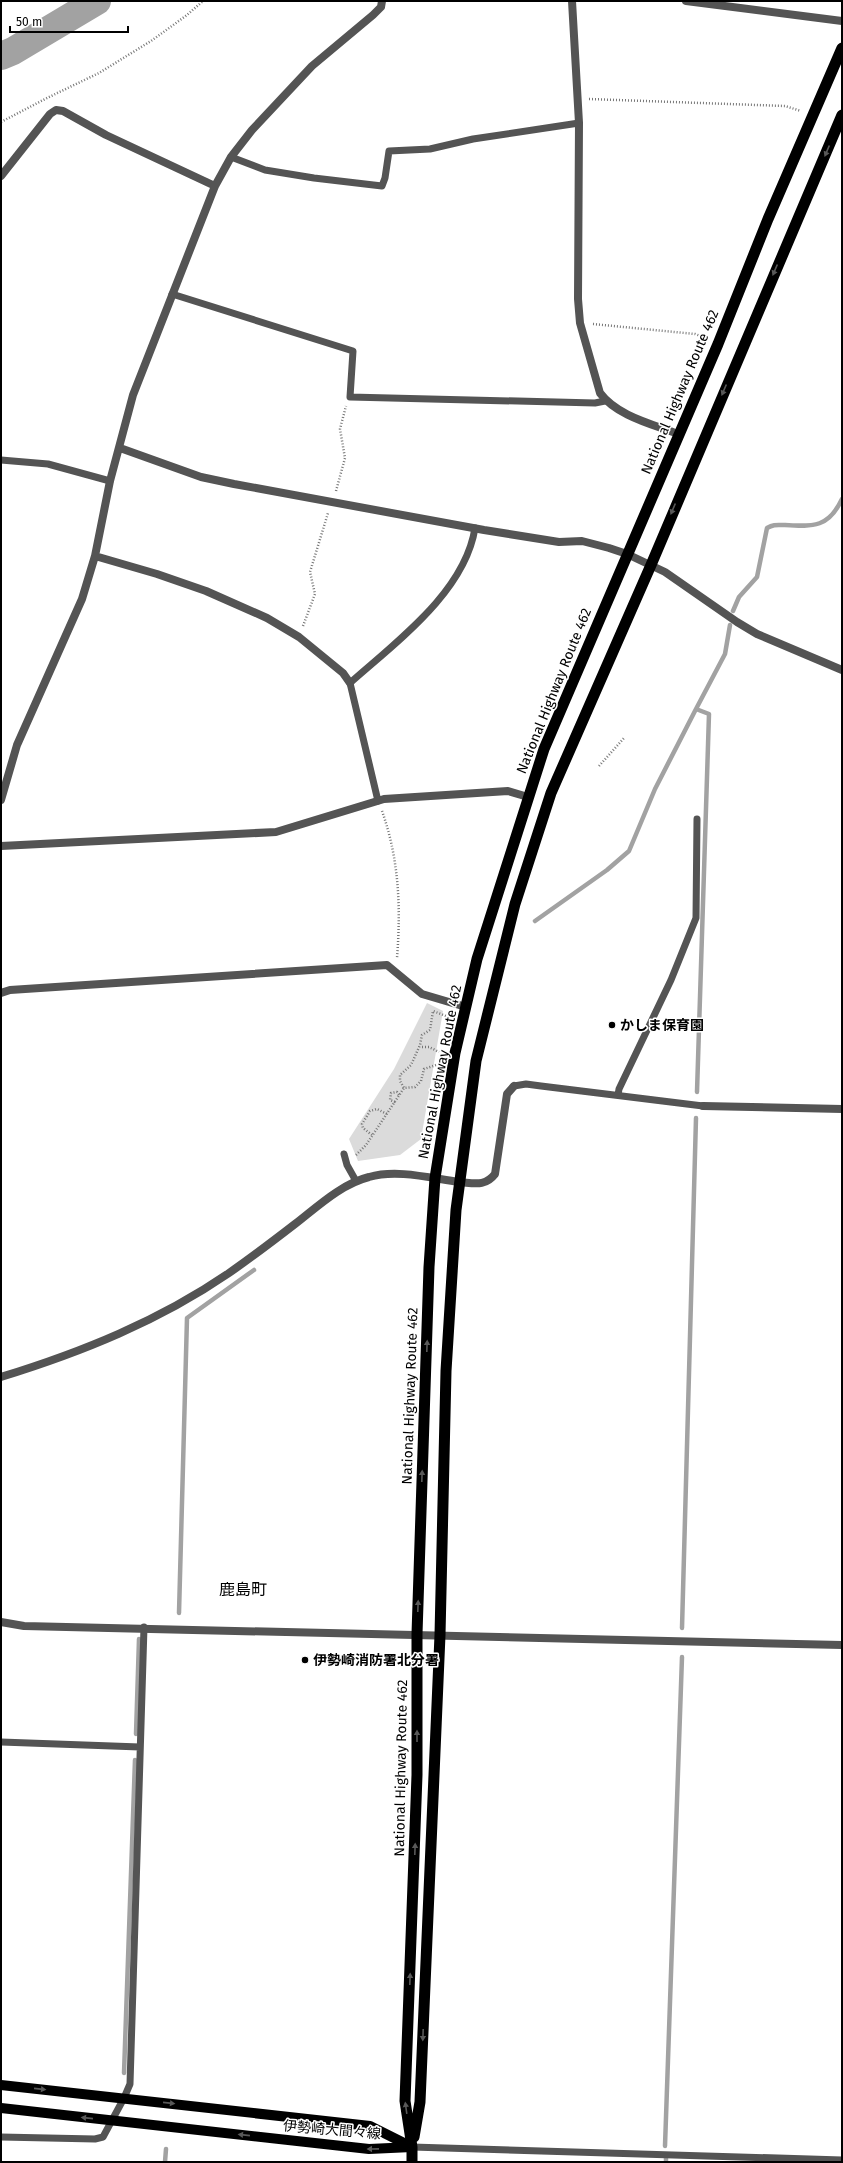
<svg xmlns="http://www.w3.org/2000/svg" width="843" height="2163" font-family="'Fira Sans','Noto Sans JP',sans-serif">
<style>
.green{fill:#dbdbdb}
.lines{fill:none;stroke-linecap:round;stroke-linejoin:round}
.stream{stroke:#a2a2a2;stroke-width:4.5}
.river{stroke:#a2a2a2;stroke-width:28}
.path{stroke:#767676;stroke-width:2.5;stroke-dasharray:1 2;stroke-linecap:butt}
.service{stroke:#545454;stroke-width:7}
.minor{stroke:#545454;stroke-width:8}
.tertiary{stroke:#545454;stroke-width:8}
.primary{stroke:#000;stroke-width:10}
.trunk{stroke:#000;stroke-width:11}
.oneway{fill:#595959}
.poi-dot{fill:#000;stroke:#fff;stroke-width:1.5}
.labels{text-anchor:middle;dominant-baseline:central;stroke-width:3;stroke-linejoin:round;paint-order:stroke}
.street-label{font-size:14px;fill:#000;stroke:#fff}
.poi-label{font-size:14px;font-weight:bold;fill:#000;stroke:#fff;text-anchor:start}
.quarter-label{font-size:16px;fill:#000;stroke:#fff}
</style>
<rect width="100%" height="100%" fill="#fff"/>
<path class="green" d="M427 1003 443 1011 421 1139 400 1155 358 1161 349 1139 394 1069Z"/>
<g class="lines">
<path class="stream" d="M733 611 739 597 757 577 767 528C774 524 777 525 785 525 814 527 829 527 842 499
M535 921 607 870 629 851 655 789 696 709
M697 1092 709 714 696 709 725 654 730 625
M179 1613 187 1318 254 1270
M682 1628 696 1118
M136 1734 139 1639
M124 2073 135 1760
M665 2146 682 1657
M165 2162 166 2149
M666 2162V2155"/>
<path class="river" d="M1 56 13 51 97 1"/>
<path class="path" d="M589 99 785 106 801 111
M1 122 47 98 99 73 151 41 187 15 203 1
M593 324 695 334 706 338
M336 491 345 458 340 429 346 406
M303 626 315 594 310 572 328 513
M599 766 625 737
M382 811C399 859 401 907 397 958
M422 1047H429L439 1052
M436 1065 424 1069 421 1081 415 1087 404 1088 400 1081V1075L411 1065 420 1045 422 1035 430 1030 433 1011 446 1016
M395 1102 390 1100 391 1093 397 1092 399 1095
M372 1135 363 1128 362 1124 370 1111 377 1109 387 1114
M356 1155 366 1145 404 1088"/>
<path class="service" d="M231 157 265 170 314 178 382 186 385 178 389 151 430 149 473 139 579 123
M172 294 353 351 350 397 595 403 605 401
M1 460 48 464 110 481
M378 801 350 683C396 642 465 592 475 528
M514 1086 526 1084 541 1086 703 1106
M618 1095 619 1089 671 980 696 918 697 819
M344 1154 347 1165 356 1181
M1 1742 140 1747
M1 2137 95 2139 103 2137 124 2098 130 2084 144 1627
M412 2147 842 2160"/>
<path class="minor" d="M572 1 579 123 578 299 580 323 600 393C617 416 652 424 678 434
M1 176 50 114 56 110 63 111 106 135 215 186
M120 448 201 477 234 484 484 530 559 542 582 541 609 548 627 554 665 572 737 622 757 634 842 670
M95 556 157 574 206 591 267 618 299 637 343 673 350 683
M1 800 17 745 82 599 95 556 110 481 133 395 215 186 231 157 252 130 312 66 373 15 381 7 382 1
M1 846 276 832 384 799 508 791 528 797
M1 993 10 990 387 965 422 994 466 1007
M703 1106 842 1109
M459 1182C474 1183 485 1187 495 1174L507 1094 514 1086
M1 1622 24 1626 842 1645"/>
<path class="tertiary" d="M686 1 842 21
M1 1377C82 1352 159 1321 229 1273 252 1257 273 1241 295 1224 317 1207 341 1184 369 1177 397 1169 430 1178 459 1182"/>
<path class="primary" d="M1 2085 370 2126 412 2147
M1 2108 369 2149 412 2147"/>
<path class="trunk" d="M414 2137 420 2102 440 1635 446 1371 456 1210 476 1061 515 904 551 793 651 565 842 115
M412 2162V2147L405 2101 417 1775V1634L429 1267 435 1178 455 1053 477 959 544 749 718 344 768 219 842 48"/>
</g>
<defs><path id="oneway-solid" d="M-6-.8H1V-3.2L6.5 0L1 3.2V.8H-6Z"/></defs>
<g class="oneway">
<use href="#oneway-solid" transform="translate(827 151) rotate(113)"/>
<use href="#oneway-solid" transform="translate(775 270) rotate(113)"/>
<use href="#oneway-solid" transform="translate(724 390) rotate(113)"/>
<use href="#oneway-solid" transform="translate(673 509) rotate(113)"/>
<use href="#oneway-solid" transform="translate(427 1346) rotate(-88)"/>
<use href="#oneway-solid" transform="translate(422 1476) rotate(-88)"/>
<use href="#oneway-solid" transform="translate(418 1606) rotate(-88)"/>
<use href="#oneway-solid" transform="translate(417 1736) rotate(-90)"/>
<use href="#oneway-solid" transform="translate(415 1849) rotate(-88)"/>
<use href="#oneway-solid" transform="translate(410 1979) rotate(-88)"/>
<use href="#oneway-solid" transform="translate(423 2035) rotate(92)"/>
<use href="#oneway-solid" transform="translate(40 2089) rotate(6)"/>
<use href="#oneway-solid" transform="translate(169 2103) rotate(6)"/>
<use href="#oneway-solid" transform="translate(406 2108) rotate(-98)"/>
<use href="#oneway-solid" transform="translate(87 2118) rotate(-174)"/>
<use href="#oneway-solid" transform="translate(244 2135) rotate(-174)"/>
<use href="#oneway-solid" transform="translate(373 2149) rotate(179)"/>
</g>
<g class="poi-dot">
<circle cx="612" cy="1025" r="4"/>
<circle cx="305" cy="1660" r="4"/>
</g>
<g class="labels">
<g class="street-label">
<text transform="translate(680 392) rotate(-67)">National Highway Route 462</text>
<text transform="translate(554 691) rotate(-68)">National Highway Route 462</text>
<text transform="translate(440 1072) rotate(-79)">National Highway Route 462</text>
<text transform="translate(410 1396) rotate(-88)">National Highway Route 462</text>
<text transform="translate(401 1768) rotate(-89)">National Highway Route 462</text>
<text transform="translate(332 2130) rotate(5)">伊勢崎大間々線</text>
</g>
<g class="poi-label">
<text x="620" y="1025">かしま保育園</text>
<text x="313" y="1660">伊勢崎消防署北分署</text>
</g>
<g class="quarter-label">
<text x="243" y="1589">鹿島町</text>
</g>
</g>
<rect width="843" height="2163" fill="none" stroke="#000000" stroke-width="4"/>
<path d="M10 26v6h118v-6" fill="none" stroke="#000000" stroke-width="2"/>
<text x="16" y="26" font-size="12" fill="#000000" stroke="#ffffff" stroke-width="3" paint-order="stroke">50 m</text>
</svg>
